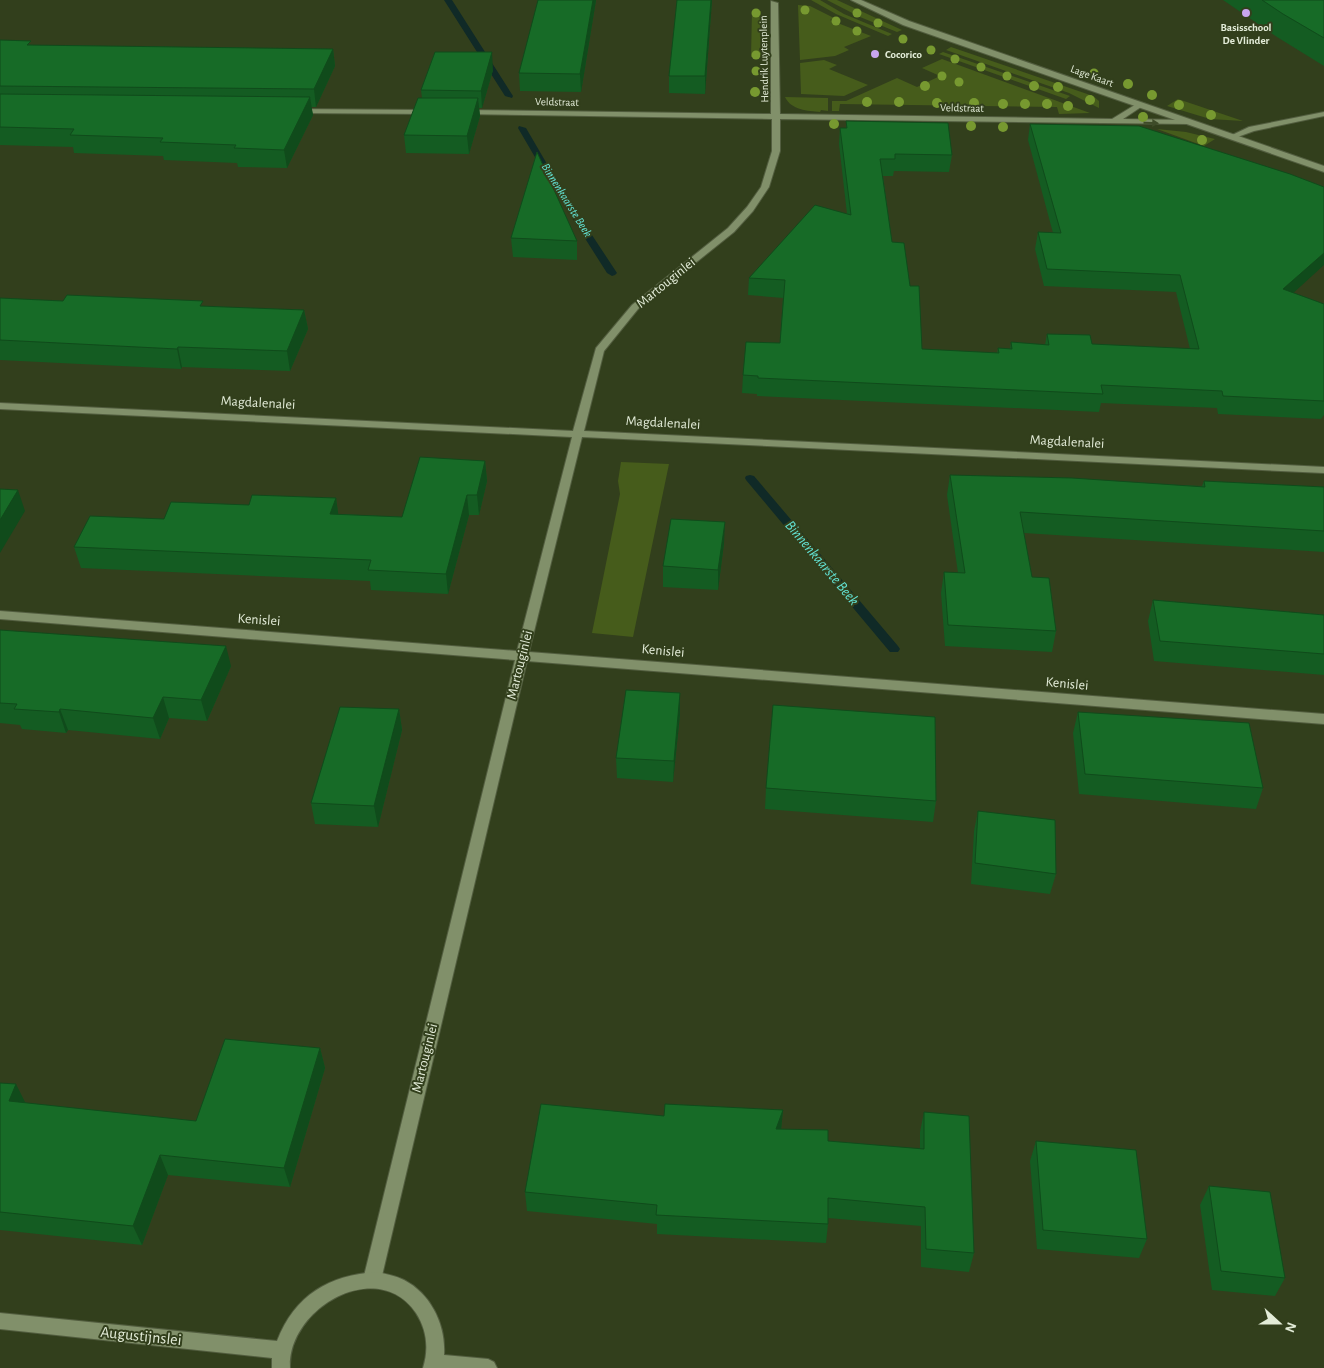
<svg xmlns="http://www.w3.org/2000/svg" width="1324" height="1368" font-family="'Alegreya Sans',sans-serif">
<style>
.green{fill:#465c1b}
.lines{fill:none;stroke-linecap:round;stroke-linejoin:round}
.stream{fill:#102a27;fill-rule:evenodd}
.minor-casing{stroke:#525d3f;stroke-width:2}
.tertiary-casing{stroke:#525d3f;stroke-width:2}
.minor{fill:#81906a;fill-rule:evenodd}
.tertiary{fill:#81906a;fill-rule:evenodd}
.tree{fill:#779930}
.wall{fill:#145c22}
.shaded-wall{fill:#104b1b}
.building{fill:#176b27;stroke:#104b1b}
.oneway{fill:#3e4b28}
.poi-dot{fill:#c8a5ef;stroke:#323f1c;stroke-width:2}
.labels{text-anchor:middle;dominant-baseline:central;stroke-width:4;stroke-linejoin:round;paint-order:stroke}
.far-poi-label{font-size:11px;font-weight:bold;fill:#e3ecd8;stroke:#323f1c}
.far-street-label{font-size:11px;fill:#e3ecd8;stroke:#323f1c}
.far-water-label{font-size:12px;font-style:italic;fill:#63e4d6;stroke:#323f1c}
.street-label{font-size:14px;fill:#e3ecd8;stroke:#323f1c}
.water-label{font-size:15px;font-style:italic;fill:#63e4d6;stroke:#323f1c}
.near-street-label{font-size:16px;fill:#e3ecd8;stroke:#323f1c}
</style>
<rect width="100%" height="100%" fill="#323f1c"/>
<path class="green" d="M811 0H820L844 14 892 34 888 36 836 14Z
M827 0H837L902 30 897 32 860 17Z
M798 5 810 6 834 18 830 20 871 36 844 47 849 50 835 56 800 60Z
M752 11H761V57H751Z
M951 47 1093 96 1099 101V108L1069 93 946 50Z
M943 52 1070 96 1066 99 939 54Z
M942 59 1090 113 1059 114 1057 107 840 104 839 111H832V101H846L897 78 917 87 940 76 922 68Z
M824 60 837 65 829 69 868 85 844 96 801 94 800 63Z
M785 97 828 98V111L821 110 820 112C808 111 791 110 785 97Z
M1178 99 1243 121 1210 119 1167 106Z
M1157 129 1186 132 1215 139 1204 146Z
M621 462 669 464 633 637 592 633 620 494 618 481Z"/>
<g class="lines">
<path class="stream" d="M444 0H452L513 96 512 98 505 96Z
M519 126 526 128 561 188 617 273 615 275 612 276 607 273 553 188 518 128Z
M750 475 754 476 898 646 900 649 898 652H890L746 480 745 478 746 476Z"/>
<g class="minor-casing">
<path id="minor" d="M771 1 778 3 780 114 1112 119 1138 103 1142 105 1141 107 1123 119 1188 120 1192 122 1188 124 780 119V151L769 187 753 211 734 232 638 309 604 351 584 431 1324 467V473L582 437 529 652 1324 714V724L527 661 381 1280 378 1286 372 1288 366 1286 363 1280 515 660 0 619V611L517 651 572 437 0 409V403L573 431 596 348 632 305 728 228 747 207 761 187 772 151V119L462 114 458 112 462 110 771 114Z
M292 109 430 110 434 112 430 114 295 113 291 111Z
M1324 112V116L1254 131 1232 139 1228 137 1249 127Z"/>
</g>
<g class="tertiary-casing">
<path id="tertiary" d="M851 0H861L909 21 1324 166V172L903 25Z
M377 1272C386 1274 396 1276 404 1280 431 1294 446 1325 444 1355L488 1359 494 1362 497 1368H423C429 1349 427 1330 416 1313 378 1256 287 1308 290 1368H272V1358L0 1329V1313L277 1341C295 1295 329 1275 377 1272Z"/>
</g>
<use href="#minor" class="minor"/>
<use href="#tertiary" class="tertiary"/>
</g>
<g class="tree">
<circle cx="805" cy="10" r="4.5"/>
<circle cx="756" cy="13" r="4.5"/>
<circle cx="857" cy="13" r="4.5"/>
<circle cx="836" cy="21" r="4.5"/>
<circle cx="878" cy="23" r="4.5"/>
<circle cx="857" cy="31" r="4.5"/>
<circle cx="903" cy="39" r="4.5"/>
<circle cx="931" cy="50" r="4.5"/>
<circle cx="756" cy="55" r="4.5"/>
<circle cx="955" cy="59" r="4.5"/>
<circle cx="981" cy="67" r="4.5"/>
<circle cx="756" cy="71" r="4.5"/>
<circle cx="1094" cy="73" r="4.5"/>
<circle cx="942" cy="76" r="4.5"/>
<circle cx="1007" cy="76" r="4.5"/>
<circle cx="959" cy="82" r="4.5"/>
<circle cx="1128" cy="84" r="5"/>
<circle cx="925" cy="86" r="5"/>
<circle cx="1034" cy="86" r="5"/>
<circle cx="1058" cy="87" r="5"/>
<circle cx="755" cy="92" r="5"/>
<circle cx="1152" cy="95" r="5"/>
<circle cx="1090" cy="100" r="5"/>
<circle cx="867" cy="102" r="5"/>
<circle cx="899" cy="102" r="5"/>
<circle cx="937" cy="103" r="5"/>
<circle cx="974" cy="103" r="5"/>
<circle cx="1003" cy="104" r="5"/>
<circle cx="1025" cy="104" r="5"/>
<circle cx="1047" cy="104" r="5"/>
<circle cx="1179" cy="105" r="5"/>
<circle cx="1068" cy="106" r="5"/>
<circle cx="1211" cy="115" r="5"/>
<circle cx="1143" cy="117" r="5"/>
<circle cx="834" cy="124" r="5"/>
<circle cx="971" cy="126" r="5"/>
<circle cx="1003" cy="127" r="5"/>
<circle cx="1202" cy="140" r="5"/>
</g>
<path class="wall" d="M596 0 581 92 520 91 519 73Z
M712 0 705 94 669 93V76Z
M1223 0H1324V66L1277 37Z
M0 40 32 45 333 49 335 66 316 107H311L313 115 287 168 238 167 237 163 164 160 163 156 74 153 73 147 0 145Z
M493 70 482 108H479L480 116 469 154 406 153 404 135 422 98 421 90Z
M846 121 952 155 949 172 894 171 893 176H883L892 242 910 286 922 349 997 353 998 348 1010 349 1011 342 1045 345 1047 334 1092 344 1190 349 1176 292 1044 286 1035 249 1038 232 1053 233 1028 140 1030 124 1293 293 1324 304V415L1321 419 1218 414 1217 408 1101 403 1099 412 757 396V394L742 393 743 375 780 343 783 298 748 295 749 278 847 214 839 144 840 128H846Z
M511 238 577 241V260L513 257Z
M0 298 63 301 304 310 308 329 290 371 182 367 181 369 0 360Z
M485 461 487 481 479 515H469L448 594 371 590 370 581 81 568 74 547 164 519 249 505 336 498 338 514 402 517Z
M950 475 1202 486 1204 481 1324 487V552L1024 533 1032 577 1056 631 1052 652 945 646 941 593 944 572 958 573 947 495Z
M724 543 718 590 663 587V566Z
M1153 600 1324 615V675L1154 661 1148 621Z
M0 630 231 666 207 721 169 718 160 739 68 730 66 733 22 729 20 725 0 723Z
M399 709 402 730 378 827 315 824 311 803Z
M1078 712 1263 788 1256 809 1079 794 1073 733Z
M680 714 673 782 617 778 616 758Z
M766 788 936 801 933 822 765 809Z
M978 811 1056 874 1050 894 971 884 974 831Z
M320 1048 325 1068 290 1187 168 1175 142 1245 0 1230V1083L26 1103 196 1121Z
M783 1110 781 1129 828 1141 920 1149V1132L924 1112 974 1253 969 1272 921 1267V1226L828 1218V1224L826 1243 657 1234V1224L527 1211 525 1192 664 1116Z
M1036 1141 1147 1239 1139 1258 1037 1249 1030 1161Z
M1209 1186 1285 1278 1275 1296 1212 1290 1200 1205Z"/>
<path class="shaded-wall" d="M593 0H596L581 92 580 74Z
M711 0H712L705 94V76Z
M333 49 335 66 316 107 314 89Z
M492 52 493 70 482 108 481 91Z
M310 97 313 115 287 168 284 150Z
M478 98 480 116 469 154 467 136Z
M1324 253V265L1278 307 1283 289Z
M304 310 308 329 290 371 287 351Z
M178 347 182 367 181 369 177 349Z
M485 461 487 481 479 515 477 495Z
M18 490 25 511 0 553V520Z
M467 495 469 515 448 594 446 574Z
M336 498 339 519 330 514Z
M725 522 724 543 718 590V570Z
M226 646 231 666 207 721 201 700Z
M680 693V714L673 782 674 761Z
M163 697 169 718 160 739 153 718Z
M60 709 68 730 66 733 59 712Z
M399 709 402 730 378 827 374 806Z
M320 1048 325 1068 290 1187 284 1168Z
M16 1084 26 1104 9 1101Z
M783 1110 781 1130 776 1129Z
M160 1155 168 1175 142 1245 133 1226Z"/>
<path class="building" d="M538 0H593L580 74 519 73Z
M677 0H711L705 76H669Z
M1262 0H1324V38L1283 14Z
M0 40 31 41 27 45 333 49 314 89 0 86Z
M435 52H492L481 91 421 90Z
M0 94 310 97 284 150 234 148 236 145 160 142 163 138 70 135 74 129 0 127Z
M418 98H478L467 136 404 135Z
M846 121 948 123 952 155 895 154V159H880L892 242 904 243 910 286H919L922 349 999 353 998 348 1012 349 1011 342 1049 345 1047 334 1090 335 1092 344 1199 349 1180 275 1047 269 1038 232 1061 233 1030 124 1139 126 1290 174 1324 187V253L1283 289 1324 304V401L1223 396 1222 391 1101 385 1103 394 758 378V376L743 375 746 342 780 343 785 280 749 278 815 205 851 215 840 128H847Z
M537 152 577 241 511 238Z
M67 295 203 301 200 306 304 310 287 351 178 347 177 349 0 340V298L63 301Z
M420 457 485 461 477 495H467L446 574 368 570 371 560 74 547 90 516 164 519 171 502 249 505 252 495 336 498 330 514 402 517Z
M950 475 1072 478 1205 487 1204 481 1324 487V531L1020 512 1032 577 1049 578 1056 631 948 625 944 572 965 573Z
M0 489 18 490 0 520Z
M671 519 725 522 718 570 663 566Z
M1153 600 1324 615V654L1160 641Z
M0 630 226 646 201 700 163 697 153 718 60 709 59 712 14 709 17 704 0 703Z
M626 690 680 693 674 761 616 758Z
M773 705 935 717 936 801 766 788Z
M340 707 399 709 374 806 311 803Z
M1078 712 1249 723 1263 788 1085 774Z
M978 811 1055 820 1056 874 975 863Z
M225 1039 320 1048 284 1168 160 1155 133 1226 0 1212V1083L16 1084 9 1101 196 1121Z
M541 1104 664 1116 665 1104 783 1110 776 1129 828 1130V1141L924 1149V1112L969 1116 974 1253 926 1249 925 1207 828 1198V1224L656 1215 657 1205 525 1192Z
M1036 1141 1136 1150 1147 1239 1043 1230Z
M1209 1186 1270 1192 1285 1278 1221 1271Z"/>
<defs><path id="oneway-solid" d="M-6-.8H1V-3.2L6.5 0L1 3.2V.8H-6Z" transform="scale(1.25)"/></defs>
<use class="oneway" href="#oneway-solid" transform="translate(1151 123) rotate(2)"/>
<g class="poi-dot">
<circle cx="1246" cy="13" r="5"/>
<circle cx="875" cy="54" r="5"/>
</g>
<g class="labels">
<g class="far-poi-label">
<text x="1246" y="27">Basisschool<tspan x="1246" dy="13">De Vlinder</tspan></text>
<text x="885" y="54" text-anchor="start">Cocorico</text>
</g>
<g class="far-street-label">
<text transform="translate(764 59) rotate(-91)">Hendrik Luytenplein</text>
<text transform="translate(1092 76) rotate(20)">Lage Kaart</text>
<text transform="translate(557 102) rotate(1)">Veldstraat</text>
<text transform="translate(962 108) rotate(1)">Veldstraat</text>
</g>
<g class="far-water-label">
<text transform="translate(567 200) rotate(58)">Binnenkaarste Beek</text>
</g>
<g class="street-label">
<text transform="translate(666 283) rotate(-39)">Martouginlei</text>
<text transform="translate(258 403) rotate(3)">Magdalenalei</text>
<text transform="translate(663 423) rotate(3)">Magdalenalei</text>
<text transform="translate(1067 442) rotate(3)">Magdalenalei</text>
<text transform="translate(259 620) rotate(4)">Kenislei</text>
<text transform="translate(663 651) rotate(5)">Kenislei</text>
<text transform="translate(520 665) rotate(-76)">Martouginlei</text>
<text transform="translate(1067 684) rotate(5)">Kenislei</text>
<text transform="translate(425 1058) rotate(-76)">Martouginlei</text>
</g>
<g class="water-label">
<text transform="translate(822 563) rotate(50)">Binnenkaarste Beek</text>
</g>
<g class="near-street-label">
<text transform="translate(141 1336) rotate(6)">Augustijnslei</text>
</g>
</g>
<g transform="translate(1279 1323) rotate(111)" stroke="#323f1c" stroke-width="4" paint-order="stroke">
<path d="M0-4L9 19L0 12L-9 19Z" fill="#e3ecd8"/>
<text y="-8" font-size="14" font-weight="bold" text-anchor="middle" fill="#e3ecd8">N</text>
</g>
</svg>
